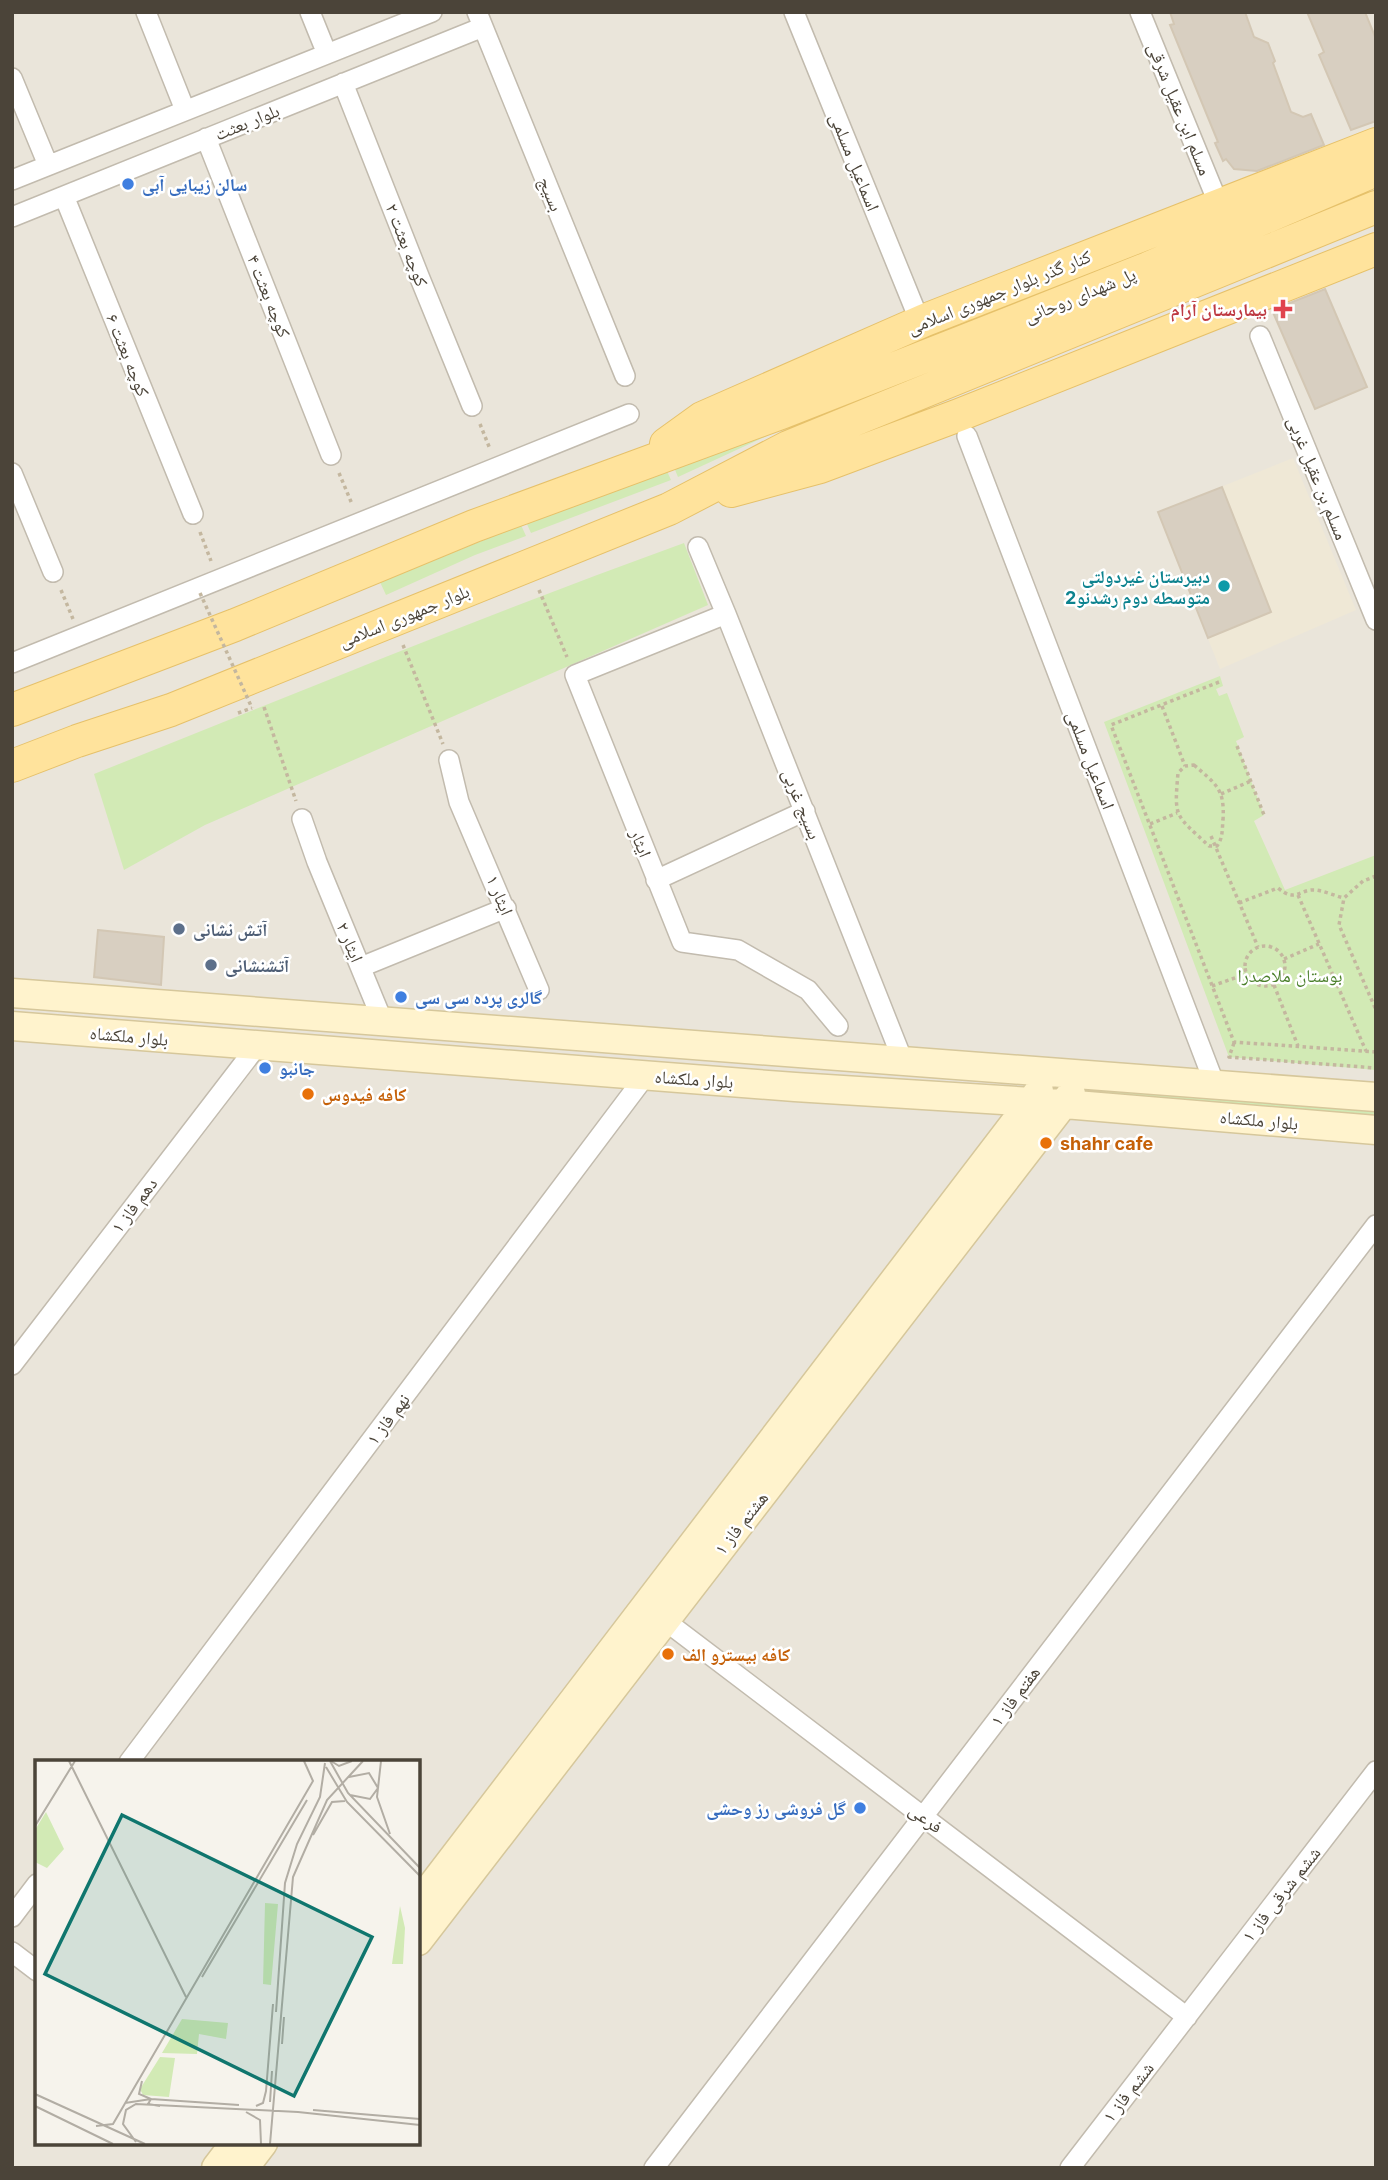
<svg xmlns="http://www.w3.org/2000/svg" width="1388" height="2180" font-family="Inter,'Noto Naskh Arabic',sans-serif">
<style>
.residential{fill:#eae5da;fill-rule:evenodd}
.education{fill:#efe8d6}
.green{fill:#d2eab5}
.building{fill:#d8cfc1;stroke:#d3c7b4;stroke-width:2}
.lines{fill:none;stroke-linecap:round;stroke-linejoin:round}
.minor-casing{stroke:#c2bbae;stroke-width:22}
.secondary-casing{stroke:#d6c79b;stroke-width:31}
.primary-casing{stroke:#e6c16a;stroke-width:34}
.path{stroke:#c4b79f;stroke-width:3.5;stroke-dasharray:3.5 3.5;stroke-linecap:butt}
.minor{stroke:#fff;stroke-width:19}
.secondary{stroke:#fff3cd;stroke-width:28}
.primary{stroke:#ffe39c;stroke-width:32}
.path-bridge{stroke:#c4b79f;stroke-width:3.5;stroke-dasharray:3.5 3.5;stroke-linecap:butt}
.shop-dot{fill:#3f7fe0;stroke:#fff;stroke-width:2.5}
.health-dot{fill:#e0444e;stroke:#fff;stroke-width:2.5}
.culture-dot{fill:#0f9aa8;stroke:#fff;stroke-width:2.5}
.service-dot{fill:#5c6f8a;stroke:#fff;stroke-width:2.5}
.food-dot{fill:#e8710a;stroke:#fff;stroke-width:2.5}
.labels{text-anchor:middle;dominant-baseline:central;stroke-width:5;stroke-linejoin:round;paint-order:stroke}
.street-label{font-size:18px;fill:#4b4439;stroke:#fff}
.shop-label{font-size:18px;font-weight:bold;fill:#366cbe;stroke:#fff;text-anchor:start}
.health-label{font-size:18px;font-weight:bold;fill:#be3a42;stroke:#fff;text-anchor:end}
.culture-label{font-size:18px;font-weight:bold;fill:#0d838f;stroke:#fff;text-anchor:end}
.service-label{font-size:18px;font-weight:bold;fill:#4e5e75;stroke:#fff;text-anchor:start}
.park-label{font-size:18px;fill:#4a7f2a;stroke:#fff}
.food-label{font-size:18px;font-weight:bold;fill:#c56008;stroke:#fff;text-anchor:start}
.inset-road{fill:none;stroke:#b2ada4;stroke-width:2}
.view{fill:#0f766e;fill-opacity:0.15;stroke:#0f766e;stroke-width:3.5}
.inset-edge{fill:none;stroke:#4b4439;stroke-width:3.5}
</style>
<rect width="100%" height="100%" fill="#f6f3ec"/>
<path class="residential" d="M12 12H1376V2168H12ZM37 1762H418V2143H37Z"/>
<path class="education" d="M1293 458 1356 610 1220 669 1158 512Z"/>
<path class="green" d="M780 425 782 429 678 477 673 465Z
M666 469 671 480 531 533 526 522Z
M521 525 526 536 475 555 386 595 380 582Z
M684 543 708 605 205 825 124 870 94 774C290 696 485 615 684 543Z
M1220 676 1223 686 1216 689 1219 696 1227 693 1244 737 1236 741 1264 815 1254 821 1285 890 1376 855V1070L1229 1057 1104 722Z
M1089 1086 1376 1103V1120L1082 1098Z"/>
<path class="building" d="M1170 12H1245L1254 37 1268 43 1275 61 1273 63 1291 112 1303 117 1311 114 1324 145 1257 171 1234 169 1226 159 1223 161 1215 143 1218 142 1170 25 1174 24Z
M1307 12H1365L1376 39V121L1351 130 1319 55 1324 52Z
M1325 289 1367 387 1315 409 1272 310Z
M1222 487 1271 612 1208 638 1158 512Z
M98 930 164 937 161 985 94 977Z"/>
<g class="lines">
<g class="minor-casing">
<path id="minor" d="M146 12 185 110
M310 12 327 54
M477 12 625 376
M794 12 916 312
M1140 12 1219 205
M12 78 48 165
M343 83 419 276 472 406
M206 138 331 455
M12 180 432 12
M64 196 193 514
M12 217 483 27
M1260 336 1376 620
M967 436 1215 1085
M12 473 53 572
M698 547 726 614 903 1061
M726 614 575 675 682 942 738 950 808 990 838 1026
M12 663 629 414
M449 760 459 802 539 990
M302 819 317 862 383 1022
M656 880 805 811
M361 967 506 908
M12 1365 257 1046
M655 1613 1187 2017
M129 1762 646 1075
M12 1917 37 1884
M12 1952 37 1971
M654 2168 1376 1225
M1070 2168 1376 1771"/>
</g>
<g class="secondary-casing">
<path id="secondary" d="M12 993 1376 1097
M12 1026 795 1087 1064 1104 1376 1130
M418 1904 1039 1091
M418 1941 1071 1094
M216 2168 235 2143
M244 2168 263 2143"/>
</g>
<g class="primary-casing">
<path id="primary" d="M666 444 702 418 925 320 1376 144
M731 491 820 467 959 415 1376 249
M12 710 235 625 474 526 781 413 977 336 1148 268 1376 170
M12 766 77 741 171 710 669 509 788 447 1376 207"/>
</g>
<path class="path" d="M480 424 490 449
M339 473 352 504
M200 532 211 561
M61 590 73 619
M539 590 567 657
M403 645 443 744
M1219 682 1111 725 1234 1042 1376 1052
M1162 706 1185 766
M264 707 296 801
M238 713 252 708
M1237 746 1264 815
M1194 765C1216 784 1225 789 1223 820 1222 830 1223 838 1217 846H1209C1175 814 1174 819 1178 773L1185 766Z
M1221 794 1251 781
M1150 824 1177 813
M1211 836 1258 947
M1376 876 1363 881 1344 898 1339 925 1376 1010
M1298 895 1366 1051
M1239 903 1278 888C1296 903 1299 889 1315 890 1325 891 1335 896 1344 898
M1245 966a20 20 0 1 1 40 0a20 20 0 1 1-40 0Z
M1284 959 1319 944
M1274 985 1298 1046
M1212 986 1246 974
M1234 1043 1229 1057 1376 1068"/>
<use href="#minor" class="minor"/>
<use href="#secondary" class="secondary"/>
<use href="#primary" class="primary"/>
<path class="path-bridge" d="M200 593 252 708"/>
</g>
<g class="shop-dot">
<circle cx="128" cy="184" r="7"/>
<circle cx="401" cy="997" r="7"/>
<circle cx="265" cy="1068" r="7"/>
<circle cx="860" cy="1808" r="7"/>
</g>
<path class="health-dot" d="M1279.5 298.5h7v7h7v7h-7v7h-7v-7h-7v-7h7z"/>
<circle class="culture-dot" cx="1224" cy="586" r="7"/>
<g class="service-dot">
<circle cx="179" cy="929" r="7"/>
<circle cx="211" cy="965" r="7"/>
</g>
<g class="food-dot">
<circle cx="308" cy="1094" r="7"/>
<circle cx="1046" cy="1143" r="7"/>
<circle cx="668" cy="1654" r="7"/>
</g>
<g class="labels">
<g class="street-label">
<text transform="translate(1180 109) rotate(68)">مسلم ابن عقیل شرقی</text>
<text transform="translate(247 122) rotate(-22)">بلوار بعثت</text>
<text transform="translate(855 162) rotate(68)">اسماعیل مسلمی</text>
<text transform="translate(551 194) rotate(68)">بسیج</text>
<text transform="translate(407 245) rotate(69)">کوچه بعثت ۲</text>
<text transform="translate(999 292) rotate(-22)">کنار گذر بلوار جمهوری اسلامی</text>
<text transform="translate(1080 295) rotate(-22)">پل شهدای روحانی</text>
<text transform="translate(269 296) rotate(68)">کوچه بعثت ۴</text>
<text transform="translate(128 355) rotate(68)">کوچه بعثت ۶</text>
<text transform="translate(1318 478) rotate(68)">مسلم بن عقیل غربی</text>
<text transform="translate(404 616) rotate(-22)">بلوار جمهوری اسلامی</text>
<text transform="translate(1091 760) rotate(69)">اسماعیل مسلمی</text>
<text transform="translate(802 804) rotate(68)">بسیج غربی</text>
<text transform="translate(641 843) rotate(68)">ایثار</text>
<text transform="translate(500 895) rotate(67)">ایثار ۱</text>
<text transform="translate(350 942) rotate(67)">ایثار ۲</text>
<text transform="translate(129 1036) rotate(5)">بلوار ملکشاه</text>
<text transform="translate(694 1079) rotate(4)">بلوار ملکشاه</text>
<text transform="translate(1259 1120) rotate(5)">بلوار ملکشاه</text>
<text transform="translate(134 1205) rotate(-53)">دهم فاز ۱</text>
<text transform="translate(388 1419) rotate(-53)">نهم فاز ۱</text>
<text transform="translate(741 1523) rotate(-52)">هشتم فاز ۱</text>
<text transform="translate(1015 1696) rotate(-53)">هفتم فاز ۱</text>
<text transform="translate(926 1818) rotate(37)">فرعی</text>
<text transform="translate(1281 1894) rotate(-52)">ششم شرقی فاز ۱</text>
<text transform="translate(1128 2092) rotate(-52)">ششم فاز ۱</text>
</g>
<g class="shop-label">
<text x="142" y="184">سالن زیبایی آبی</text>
<text x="415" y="997">گالری پرده سی سی</text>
<text x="279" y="1068">جانبو</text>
<text x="846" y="1808" text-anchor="end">گل فروشی رز وحشی</text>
</g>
<g class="health-label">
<text x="1267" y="309">بیمارستان آرام</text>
</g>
<g class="culture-label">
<text x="1210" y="576">دبیرستان غیردولتی<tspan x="1210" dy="21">متوسطه دوم رشدنو2</tspan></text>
</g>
<g class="service-label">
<text x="193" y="929">آتش نشانی</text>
<text x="225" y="965">آتشنشانی</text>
</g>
<g class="park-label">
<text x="1290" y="975">بوستان ملاصدرا</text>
</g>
<g class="food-label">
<text x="322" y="1094">كافه فيدوس</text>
<text x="1060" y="1143">shahr cafe</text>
<text x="682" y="1654">کافه بیسترو الف</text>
</g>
</g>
<g transform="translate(35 1760)">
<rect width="385" height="385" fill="#f6f3ec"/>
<path d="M11 52 29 89 12 108 0 102V70ZM230 143 243 144 236 225 228 224ZM365 146 370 168 368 204H357ZM147 259 193 263 191 279 164 274 162 294 127 293ZM125 297 140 298 134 337 108 335 105 329Z" fill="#d2eab5"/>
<path class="inset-road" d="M34 1 151 237M295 1 313 33 385 108M296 1 304 6 317 1M346 1 342 37 355 74M291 7 312 42 385 116M314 17 334 13 343 28 335 39 315 35M0 66 40 1M278 75 297 42 310 41M167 217 272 40M241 252 250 123 262 84 285 37 290 3M247 284 249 257M107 321 104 334 116 339 113 344 125 346M0 334 110 384M235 342 237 311M90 343 116 339 204 345M0 346 78 384M221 346 228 343 231 331 238 244M278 350 385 359M211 352 225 360 226 384M61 366 78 364 278 21 269 1M101 382 88 364 91 350 101 344 263 352 385 365M235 384 258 117 292 40 328 1"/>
<path class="view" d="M87 55 337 177 259 336 10 214Z"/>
<rect width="385" height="385" class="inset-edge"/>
</g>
<rect width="1388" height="2180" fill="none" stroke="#4b4439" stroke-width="28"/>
</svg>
